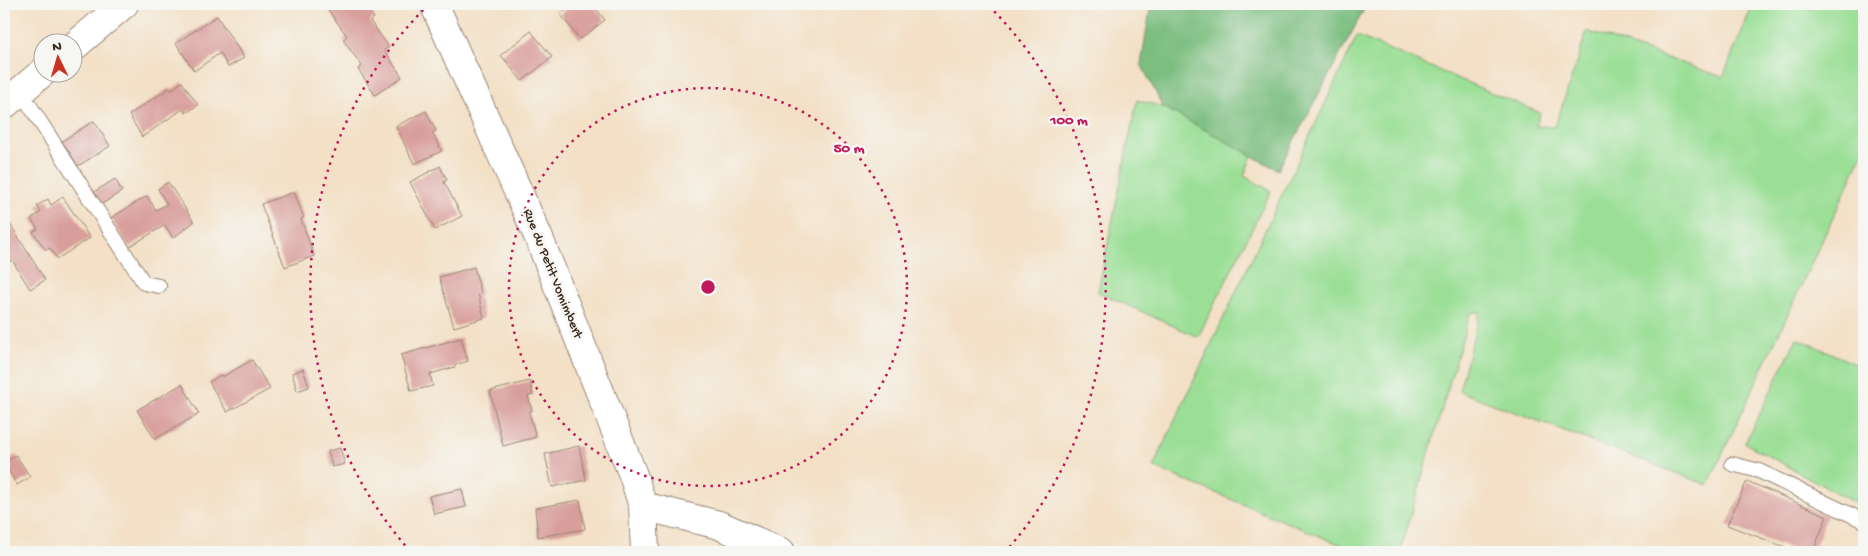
<svg xmlns="http://www.w3.org/2000/svg" width="1868" height="556" font-family="'Gochi Hand',sans-serif">
<style>
.green{fill:#9bdf97;stroke:#6b845a}
.forest{fill:#7cbe80;stroke:#5c744f}
.building{fill:#d89e9b}
.lines{fill:none;stroke-linecap:round;stroke-linejoin:round}
.service-casing{stroke:#978572;stroke-width:16}
.minor-casing{stroke:#978572;stroke-width:30}
.tertiary-casing{stroke:#978572;stroke-width:30}
.service{stroke:#fff;stroke-width:14}
.minor{stroke:#fff;stroke-width:28}
.tertiary{stroke:#fff;stroke-width:28}
.ring{fill:none;stroke:#c2185b;stroke-width:2.5;stroke-dasharray:2.5 5}
.labels{text-anchor:middle;dominant-baseline:central;stroke-width:5;stroke-linejoin:round;paint-order:stroke}
.street-label{font-size:14px;fill:#3b2a1e;stroke:#f6f6f2}
.centre{fill:#c2185b;stroke:#f6f6f2;stroke-width:2.5}
.ring-label{font-size:15px;text-anchor:middle;font-weight:bold;fill:#c2185b;stroke:#f6f6f2;stroke-width:5;stroke-linejoin:round;paint-order:stroke}
</style>
<rect width="100%" height="100%" fill="#f6f6f2"/>
<filter id="ink" filterUnits="userSpaceOnUse"><feTurbulence type="fractalNoise" baseFrequency=".02" numOctaves="2"/><feDisplacementMap in="SourceGraphic" scale="10" xChannelSelector="R" yChannelSelector="G"/><feConvolveMatrix kernelMatrix="1 2 1 2 8 2 1 2 1" color-interpolation-filters="sRGB"/></filter>
<filter id="wash" filterUnits="userSpaceOnUse"><feTurbulence type="fractalNoise" baseFrequency=".0096" numOctaves="4" result="noise"/><feDisplacementMap in="SourceGraphic" scale="20" xChannelSelector="R" yChannelSelector="G"/><feGaussianBlur stdDeviation="1.12" result="paint"/><feColorMatrix in="noise" values="0 0 0 0 0 0 0 0 0 0 0 0 0 0 0 0 0 1.4 0 .05"/><feComposite in="paint" operator="in"/></filter>
<g filter="url(#wash)">
<rect width="100%" height="100%" fill="#f3e0c6"/>
<path class="green" d="M1753 4H1864V151L1708 485 1459 391 1480 312 1470 313 1400 552H1358L1153 467 1357 36 1540 113 1536 126 1555 127 1587 31 1723 77Z
M1137 100 1163 107 1252 155 1244 176 1271 191 1198 337 1098 292Z
M1797 338 1864 368V508L1745 443Z"/>
<path class="forest" d="M1151 4H1367L1278 170 1163 107 1141 64Z"/>
<g id="blocks">
<path class="building" d="M324 4H364L374 18 370 21 389 47 384 50 402 77 375 95 358 69 362 66 343 40 347 36Z
M573 4H592L605 20 580 39 560 14Z
M217 16 244 58 228 67 220 53 194 71 176 43Z
M531 31 552 57 522 81 501 55Z
M182 82 198 105 186 113 183 109 142 137 129 115 169 88 171 90Z
M426 111 436 131 432 133 442 151 414 164 396 126Z
M94 121 110 146 78 166 62 141Z
M440 166 447 180 444 182 462 216 435 230 410 182Z
M115 179 122 191 102 204 94 192Z
M168 182 194 222 173 238 165 225 129 247 111 218 147 196 156 210 167 204 158 189Z
M294 192 304 218 301 219 314 256 285 267 261 204Z
M63 197 90 238 57 259 50 248 46 250 33 232 38 229 31 219 41 212 37 206 48 199 51 205Z
M5 216 45 280 30 289 12 260 4 265Z
M474 267 481 293 478 294 484 318 454 327 439 277Z
M461 338 468 361 455 365V367L430 374 433 386 411 391 401 355Z
M252 360 270 389 227 412 209 382 221 375 222 377Z
M303 369 309 387 297 391 292 373Z
M530 381 533 395 528 396 532 411 529 412 536 437 503 446 490 391Z
M182 384 199 414 155 439 137 410Z
M579 446 586 480 552 487 545 454Z
M340 448 345 464 332 467 328 451Z
M16 455 30 477 17 485 4 463Z
M1747 481 1827 516 1813 552H1798L1727 525Z
M462 489 466 507 434 514 429 496Z
M580 500 585 529 538 537 535 508Z"/>
</g>
</g>
<g filter="url(#ink)">
<use href="#blocks" fill-opacity="0" stroke="#978572" stroke-width="1"/>
<g class="lines">
<g class="service-casing">
<path id="service" d="M21 92 144 283 159 286
M1732 464 1759 471 1864 521"/>
</g>
<g class="minor-casing">
<path id="minor" d="M434 4 538 236 633 475 643 506 645 552
M643 506 719 525 781 552"/>
</g>
<g class="tertiary-casing">
<path id="tertiary" d="M72 48 124 4
M4 105 43 72"/>
</g>
<use href="#service" class="service"/>
<use href="#minor" class="minor"/>
<use href="#tertiary" class="tertiary"/>
</g>
</g>
<g class="ring">
<circle cx="708" cy="287" r="199"/>
<path d="M410 551A398 398 0 0 1 427 6M989 6A398 398 0 0 1 1006 551"/>
</g>
<g class="labels">
<g class="street-label">
<text transform="translate(552 274) rotate(68)">Rue du Petit Vomimbert</text>
</g>
</g>
<circle cx="708" cy="287" r="8" class="centre"/>
<g class="ring-label">
<text x="1069" y="124">100 m</text>
<text x="849" y="152">50 m</text>
</g>
<rect width="1868" height="556" fill="none" stroke="#f6f6f2" stroke-width="20"/>
<g transform="translate(58 58) rotate(355)"><circle r="24" fill="#f6f6f2" stroke="#aba49d"/>
<path d="M0-4L9 19L0 12L-9 19Z" fill="#c8321e"/>
<text y="-8" font-size="14" font-weight="bold" text-anchor="middle" fill="#3b2a1e">N</text>
</g>
</svg>
